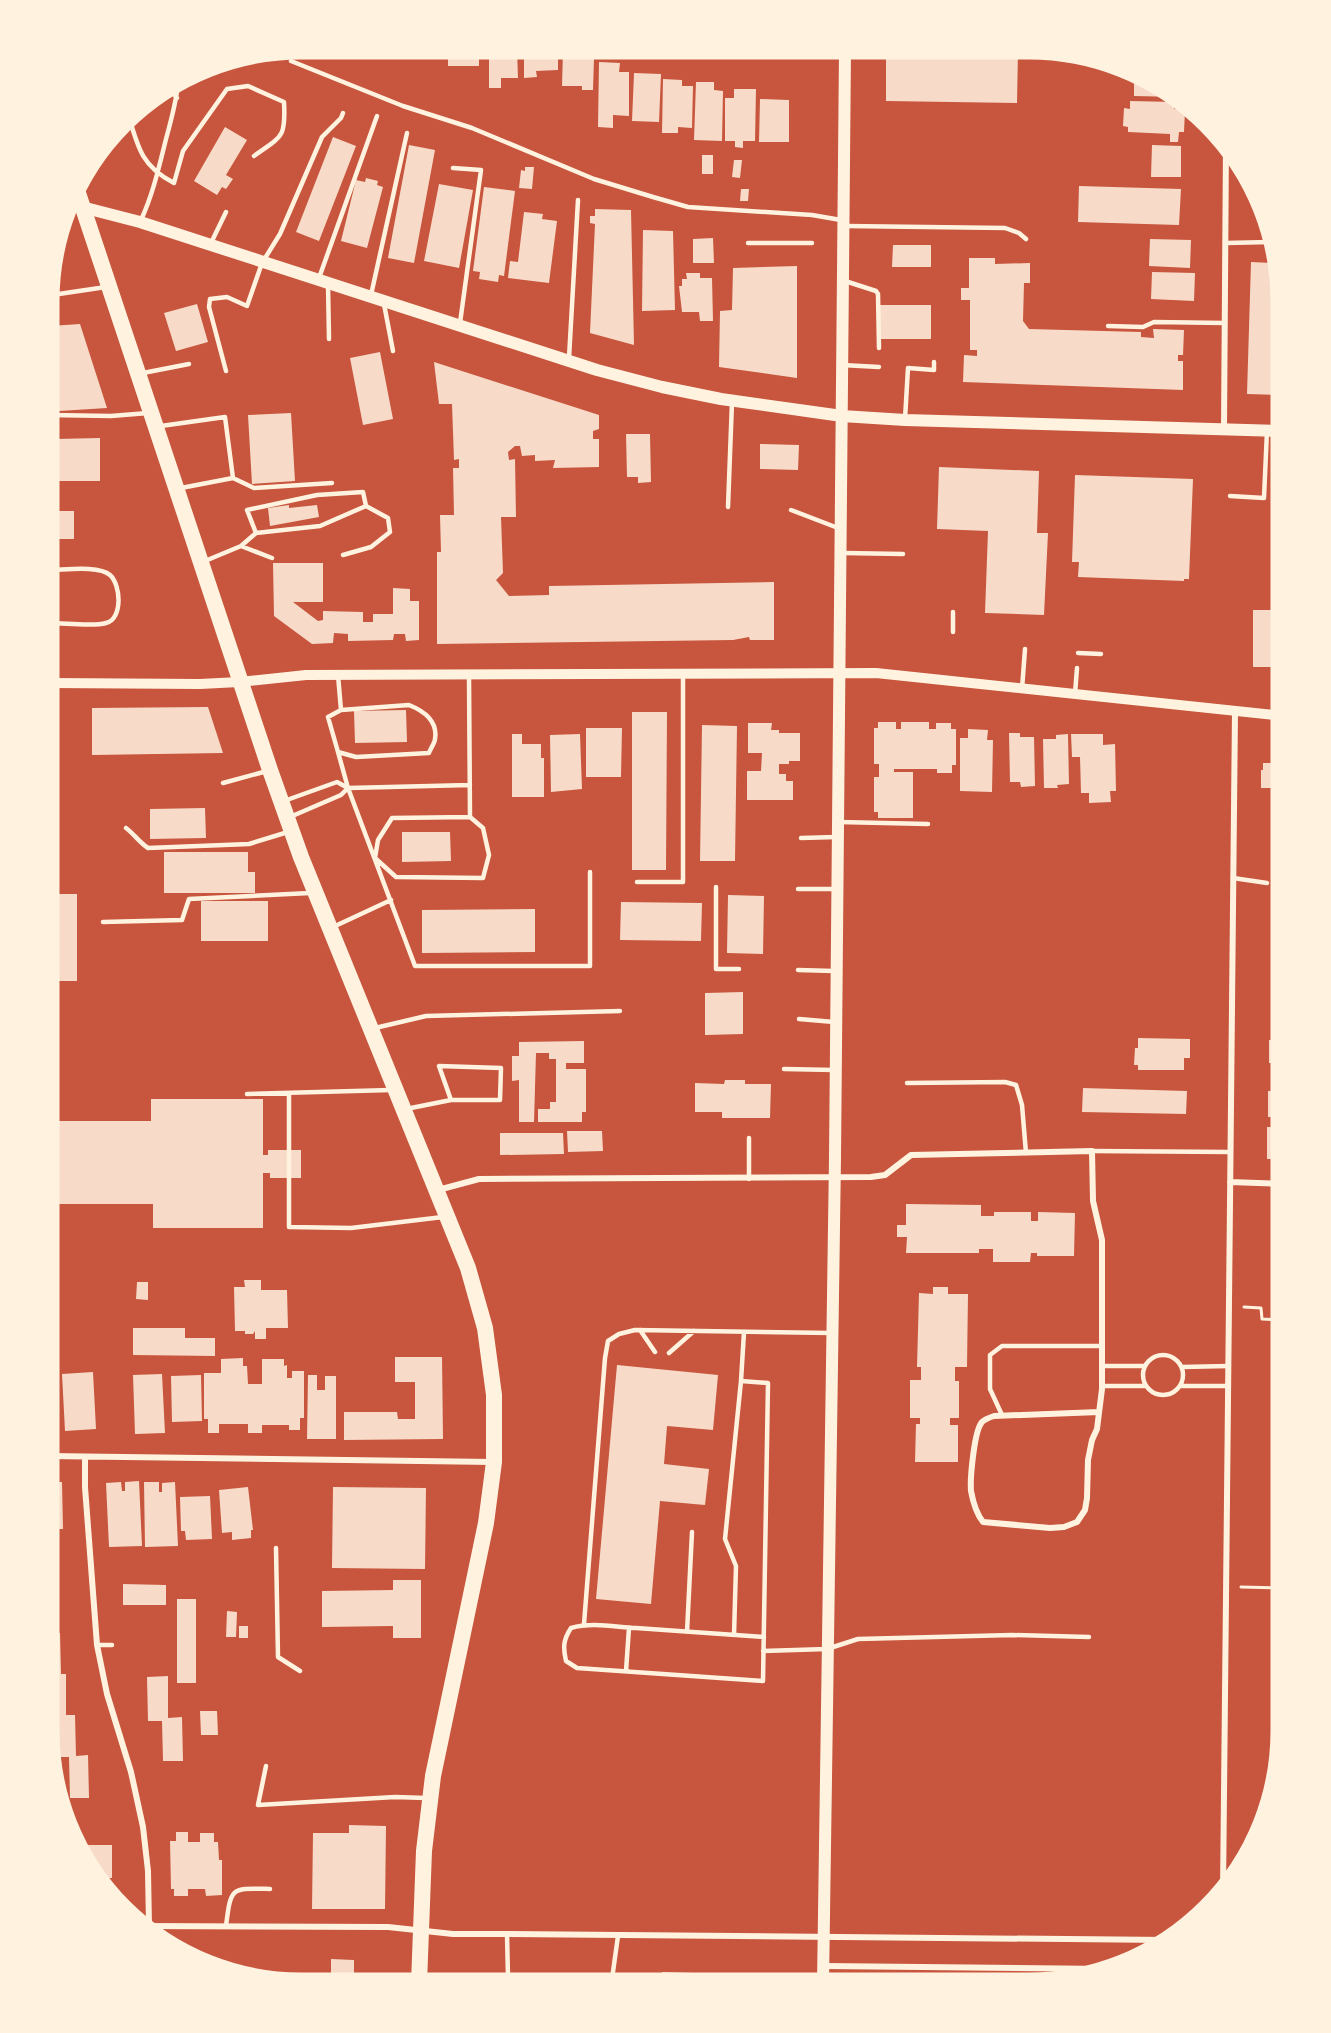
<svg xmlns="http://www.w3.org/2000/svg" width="1331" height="2033" font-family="Rubik,sans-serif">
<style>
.building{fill:#f7dbc8}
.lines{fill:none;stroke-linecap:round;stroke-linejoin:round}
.path{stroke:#fff3e0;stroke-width:3}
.service{stroke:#fff3e0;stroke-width:4.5}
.minor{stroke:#fff3e0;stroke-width:6}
.tertiary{stroke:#fff3e0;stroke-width:10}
.secondary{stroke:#fff3e0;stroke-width:12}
.trunk{stroke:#fff3e0;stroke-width:16}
.rim{fill:none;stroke:#fff3e0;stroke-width:3}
</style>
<rect width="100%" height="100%" fill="#c8553d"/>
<path class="building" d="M448 48 479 49V66H448Z
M489 49H517L518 78H501V88H489Z
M524 49H558V70L536 71 537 77 524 78Z
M563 50H589V58H594L593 90H582V86H562Z
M886 50H1018L1017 103 886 101Z
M599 62 620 63 619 72H629V116L613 115V128L598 127Z
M1134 72 1178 97 1134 96Z
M634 73 661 74 659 122 632 121Z
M663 79 682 80V86H693L692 128 678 127V133H662Z
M696 82H714V90L723 91 722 141 694 140Z
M734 89H756L755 141H743V148L735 147V141H725V98H734Z
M760 99 789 100V142H759Z
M1130 101 1175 102 1174 109 1185 110 1184 132H1179L1178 142H1170V134L1128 132V127L1123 126 1124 108 1130 109Z
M225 127 247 140 226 175 233 179 226 189 222 187 217 195 194 181Z
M333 137 356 146 319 241 296 232Z
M409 145 435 150 414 263 388 258Z
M1152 145 1181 146V177H1151Z
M702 155H713V174H702Z
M734 160H742L740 178 732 177Z
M525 167H534L532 189 519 188 521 170 525 171Z
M366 178 378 181 377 185 383 187 367 248 341 241 356 180 365 182Z
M439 184 473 190 459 268 424 261Z
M1079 186 1181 189 1179 225 1078 222Z
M484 187 515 191 504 276 499 275 498 282 479 279 480 272 473 271Z
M741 189H749L748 201H740Z
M595 209 631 210 634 345 590 333 595 224 590 223V216H595Z
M524 212 543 214 542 219 557 221 549 283 508 278 510 261 518 262Z
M643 230 673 231 675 310 642 311Z
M713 238 714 263H693V239Z
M1150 239 1191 240 1190 268 1149 266Z
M893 245H931V267H892Z
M969 258H995V264L1030 263V283H1024L1023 321 1029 329 1141 332V337L1154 338 1153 329 1184 330 1183 355H1178V361H1183V390L963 382 964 355 977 356V350H970V300H961V288H969Z
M1251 262 1275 263 1283 301V395L1247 394Z
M797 266V378L719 367 720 311 732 310 733 268Z
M1152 272 1195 273 1194 301 1151 299Z
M686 273H700V278H712L713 321H700L699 312H682L679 286H682V279H687Z
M197 304 208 342 176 351 164 313Z
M880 305H931V339H880Z
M80 324 107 408 59 411 50 386V326Z
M380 352 393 419 363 425 350 358Z
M434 362 599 415V429L593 431V439H599V467L553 468 555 460 535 461V455L522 456 520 446H515L508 452 509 460 515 459 516 517H501L503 573 496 580 509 596 549 595V586L774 582V640H750L749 637 733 640 437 644V552H441L440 515H454L453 468H459V459L454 460 452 404H439Z
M291 413 295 481 252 484 248 415Z
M50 418H54L55 439 100 438V481H55L56 511H74V539H50Z
M626 434H650L651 482 638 483V477H627Z
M760 444 799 445 798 470 760 469Z
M939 467 1039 471 1037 533H1048L1044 615 985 613 988 531 937 529Z
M1075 475 1193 479 1189 579H1184V581L1078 577 1079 562H1072Z
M289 505V508L317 505 319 517 270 526 268 508Z
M273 563H323V602H293L318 621 323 620V611L363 612V622H373V614H393V588L410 589V601H419V640L406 641 405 634H394L393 640 348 641V634L334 633 333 643 312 644 274 616Z
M1253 610H1283V667H1253Z
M208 707 223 753 92 755V708Z
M406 710 407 742 355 743 354 711Z
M632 712H667L666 870H632Z
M878 722H896V729H901V722H929V729H936V723H951V729H956V765H952V773H937V769H894V772H913V818H878V812H874V777H879V764H874V728H878Z
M748 723H772L771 730H779V733H800V761H789V764H779V774H786V781H793V800H747V771H761L762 753H748Z
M702 725 737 726 735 861H700Z
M586 728H622L621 777H586Z
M968 729 988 730 987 740H993L992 792 960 791V738H968Z
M1009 733H1020V737H1034L1035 786 1021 787 1020 782H1010Z
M512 734H522V744H541V758H544V797H512Z
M580 734 582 789 551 792 550 735Z
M1068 734 1069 784 1057 785 1058 788H1044L1043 739H1056V735Z
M1071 734H1103V745L1115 744 1116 791H1110L1111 802 1089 803V793H1081L1080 757H1072Z
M1263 763H1283V816H1273V788H1261V770H1263Z
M205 808 206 838 150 839V809Z
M402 832H450L451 861 402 862Z
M164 852H248V872H255V893H164Z
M49 894H77V981H49Z
M728 895 764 896 763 954 727 953Z
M201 901H268V941H201Z
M621 902 702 903 701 941 620 940Z
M535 909V952L422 953V910Z
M1272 954H1283V983H1272Z
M743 992V1034L705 1035V993Z
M1279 995H1283V1028H1271L1272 1006H1279Z
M1138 1038 1190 1039V1058H1184V1070H1138V1065H1134L1135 1048H1138Z
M1269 1040H1283V1074H1276V1063H1269Z
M584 1041V1063H566V1069H586V1112H582V1122H538V1109H550V1102H556V1059H549V1053H536L534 1122H519V1080L512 1081V1056H519V1042Z
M725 1080H745V1084H771L770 1118H722V1112H695V1083L724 1084Z
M1083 1088 1187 1091 1186 1114 1082 1112Z
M1268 1091H1283V1117H1268Z
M151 1099H263V1155H268V1150H301V1178H270V1173H263V1228H153V1204H53L52 1303H49V1121H151Z
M1267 1127H1283V1159H1267Z
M567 1131H602L603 1151 568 1152Z
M500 1133H563L564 1154 500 1155Z
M906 1204 981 1205V1216H994V1212H1031V1221H1038V1212L1075 1213 1074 1256H1037V1253H1031L1030 1262H993V1249H979V1253H906L907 1237H897V1225H906Z
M244 1280H261V1290H287L288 1328H266V1339H255V1331L253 1334H245V1331H235L234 1287H245Z
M137 1282H148V1300L136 1299Z
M933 1287H948V1294H968L967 1367H955V1381H959V1418H950V1425H958V1462H915L916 1424H920V1418H910V1380H921V1367H917L919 1293 933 1294Z
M133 1328H185V1338H215V1356L133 1355Z
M395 1357H442L443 1439 344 1440V1412H397L398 1419H415V1382H395Z
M243 1358V1366H247L248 1384H262V1359H284V1366L287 1365V1378H292V1371H304V1418H300V1430H289V1425H262V1433H248V1424H219V1433H208V1419H204V1373H221V1359Z
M617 1365 718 1375 713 1430 667 1426 664 1464 709 1469 705 1505 660 1501 651 1604 596 1599Z
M93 1372 96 1429 65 1431 62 1374Z
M162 1374 165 1433 135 1434 133 1375Z
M201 1375 202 1421 172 1422 171 1376Z
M308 1375H317V1390H325V1376H336V1439H307Z
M57 1390 59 1419 48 1420V1391Z
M139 1481 142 1546 109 1547 106 1483 121 1482 122 1491H125V1482Z
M48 1482H62L63 1529H48Z
M144 1482H159V1492H162V1483L175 1482 178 1546 145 1547Z
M248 1487 253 1530H251V1538L232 1540V1532L222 1533 219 1490Z
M333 1487 426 1488 425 1569 332 1568Z
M210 1496 212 1539 186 1540 185 1531H181L180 1497Z
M393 1580H421V1638H393V1626L322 1627V1591L393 1590Z
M123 1584 166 1585V1605H123Z
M48 1591H57V1633H60L61 1674H66V1715H75L76 1756 88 1755 89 1798H70L69 1757H56L55 1716H48Z
M177 1599H196V1683H177Z
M227 1611 237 1612 236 1637H226Z
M239 1626H248V1638H239Z
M168 1676V1718L182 1717 183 1761H163L162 1721H148L147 1677Z
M200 1711H217L218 1735H201Z
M349 1825 386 1826 385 1909H312L313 1833H349Z
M176 1832H188V1842H200V1833H214V1842H218L219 1860H222V1895L206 1896 205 1889H188V1896H174V1889H171L170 1841H176Z
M77 1845H112V1878H96Z
M331 1959 354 1960V1983H331Z
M662 1972 786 1976V1984H662Z"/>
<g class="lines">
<path class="path" d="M1244 1307 1261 1308 1262 1319 1283 1320
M1241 1587 1282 1588"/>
<path class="service" d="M291 61 403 106 472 128 594 179 653 197 688 207 812 215 841 220
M170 89 177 98
M129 117C138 149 143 167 174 183L183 151 227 89 248 86 284 102C286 138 282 136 254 156
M453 168 481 170 460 323
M141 220C153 194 159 167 166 139 171 121 176 103 178 84
M846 226 1005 228 1019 233 1026 239
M211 243 226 212
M748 243H812
M1225 243 1271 242
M319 278 377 116
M845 281 876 291 878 294 879 348
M328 284 329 339
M371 295 407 133
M384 304 393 351
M50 318 52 295 106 287
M1108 326 1143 327 1154 322 1225 323
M569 358 578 200
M842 365 879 367
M226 371 209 307 210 299 227 297 247 306 262 263 280 234 322 137 341 118 343 113
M143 373 189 364
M50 415 111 416 148 413
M905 419 908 368 934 370V362
M161 426 225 417 233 478
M181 488 233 478 254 488 332 483
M1230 496 1264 498 1267 431
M728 507 732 402
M791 510 838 528
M256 533 247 510 317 495 363 492 366 506
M241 546 256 533 320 526 366 506 388 518 390 532 371 547 343 555
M843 553 903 554
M205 561 241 546 272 558
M50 623C65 623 93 627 106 623 123 619 121 585 110 575 99 565 64 570 50 570
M953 632V612
M1078 653 1101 654
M338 675 341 710
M469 676 470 817
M1022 689 1025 649
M1075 694 1077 668
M409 705C424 711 438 721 435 739 435 743 430 749 429 753L356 757 338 752 328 717 341 710Z
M338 752 348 788 415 966H590V872
M223 783 267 771
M284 801 337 782 348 788 470 785
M290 817 341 795 348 788
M470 817 483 828 489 855 483 878 396 877 375 858 378 840 392 818Z
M839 822 928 824
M126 828C134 834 140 843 148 848L249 844 288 832
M801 838 836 837
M1233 878 1267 883
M637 882H683V674
M716 887V969H739
M798 889H835
M103 922 182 920 189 899 310 893
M333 927 391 900
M798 970 834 971
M799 1019 834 1022
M375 1028 426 1016 620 1011
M784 1069 834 1070
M907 1083 1005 1082 1016 1085 1022 1105 1026 1153
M289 1093V1227L351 1228 443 1217
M247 1094 391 1090
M406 1109 451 1100 439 1066 501 1068 500 1100H451
M749 1138V1179
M1092 1151 1230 1152
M640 1330 655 1352
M669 1353 694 1331
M1143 1375a20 20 0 1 1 40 0a20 20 0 1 1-40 0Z
M1102 1366H1145
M1182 1367 1228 1366
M741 1381 744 1332
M1102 1386H1146
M1180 1386H1228
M1002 1415 990 1389V1355L1002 1346H1102
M276 1548 278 1657 300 1671
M584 1624 605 1358 608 1341 619 1334 635 1330 832 1333
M687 1632 692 1532
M734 1635 736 1566 725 1539 741 1381 768 1383 763 1681 577 1668 566 1661C563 1648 563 1640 571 1628 592 1622 615 1627 636 1628 679 1631 721 1634 764 1637
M97 1645H112
M763 1651 827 1649 858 1639 1012 1635 1089 1637
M626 1671 629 1628
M266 1766 258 1805 395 1797 426 1798
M226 1926C231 1886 231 1888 270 1889
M507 1934 508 1977
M475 1977 612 1979 618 1936"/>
<path class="minor" d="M1224 429 1226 142
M1230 1182 1283 1184
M438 1190 479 1179 871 1177 885 1175 911 1155 1092 1151 1093 1201 1102 1240V1389L1097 1429 1092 1440 1088 1460 1087 1498 1085 1510 1077 1522 1064 1527 1050 1528 983 1522C976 1513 973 1502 971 1491 970 1479 974 1431 982 1422 985 1419 991 1417 994 1416L1099 1412
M48 1456 493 1462
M85 1457V1487L97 1645 107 1694 131 1772 143 1827 148 1871 149 1926
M1223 1892 1235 711
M140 1926 388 1927 453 1934H507L1168 1940
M824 1966 1108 1969"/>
<path class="tertiary" d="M50 683 200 684 239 682 306 675 876 673 1283 716"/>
<path class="secondary" d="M70 204 140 222 597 370 662 387 721 399 842 416 905 420 1283 431
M823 1984 835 1158 845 50"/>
<path class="trunk" d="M76 187 270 770 301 857 468 1268 485 1328 494 1395V1462L486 1523 433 1776 424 1851 419 1983"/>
</g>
<path d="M0 0H1331V2033H0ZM301 58H1029A243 243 0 0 1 1272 301V1731A243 243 0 0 1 1029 1974H301A243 243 0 0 1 58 1731V301A243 243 0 0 1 301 58Z" fill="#fff3e0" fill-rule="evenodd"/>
<path class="rim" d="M301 58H1029A243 243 0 0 1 1272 301V1731A243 243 0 0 1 1029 1974H301A243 243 0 0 1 58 1731V301A243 243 0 0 1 301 58Z"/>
</svg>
